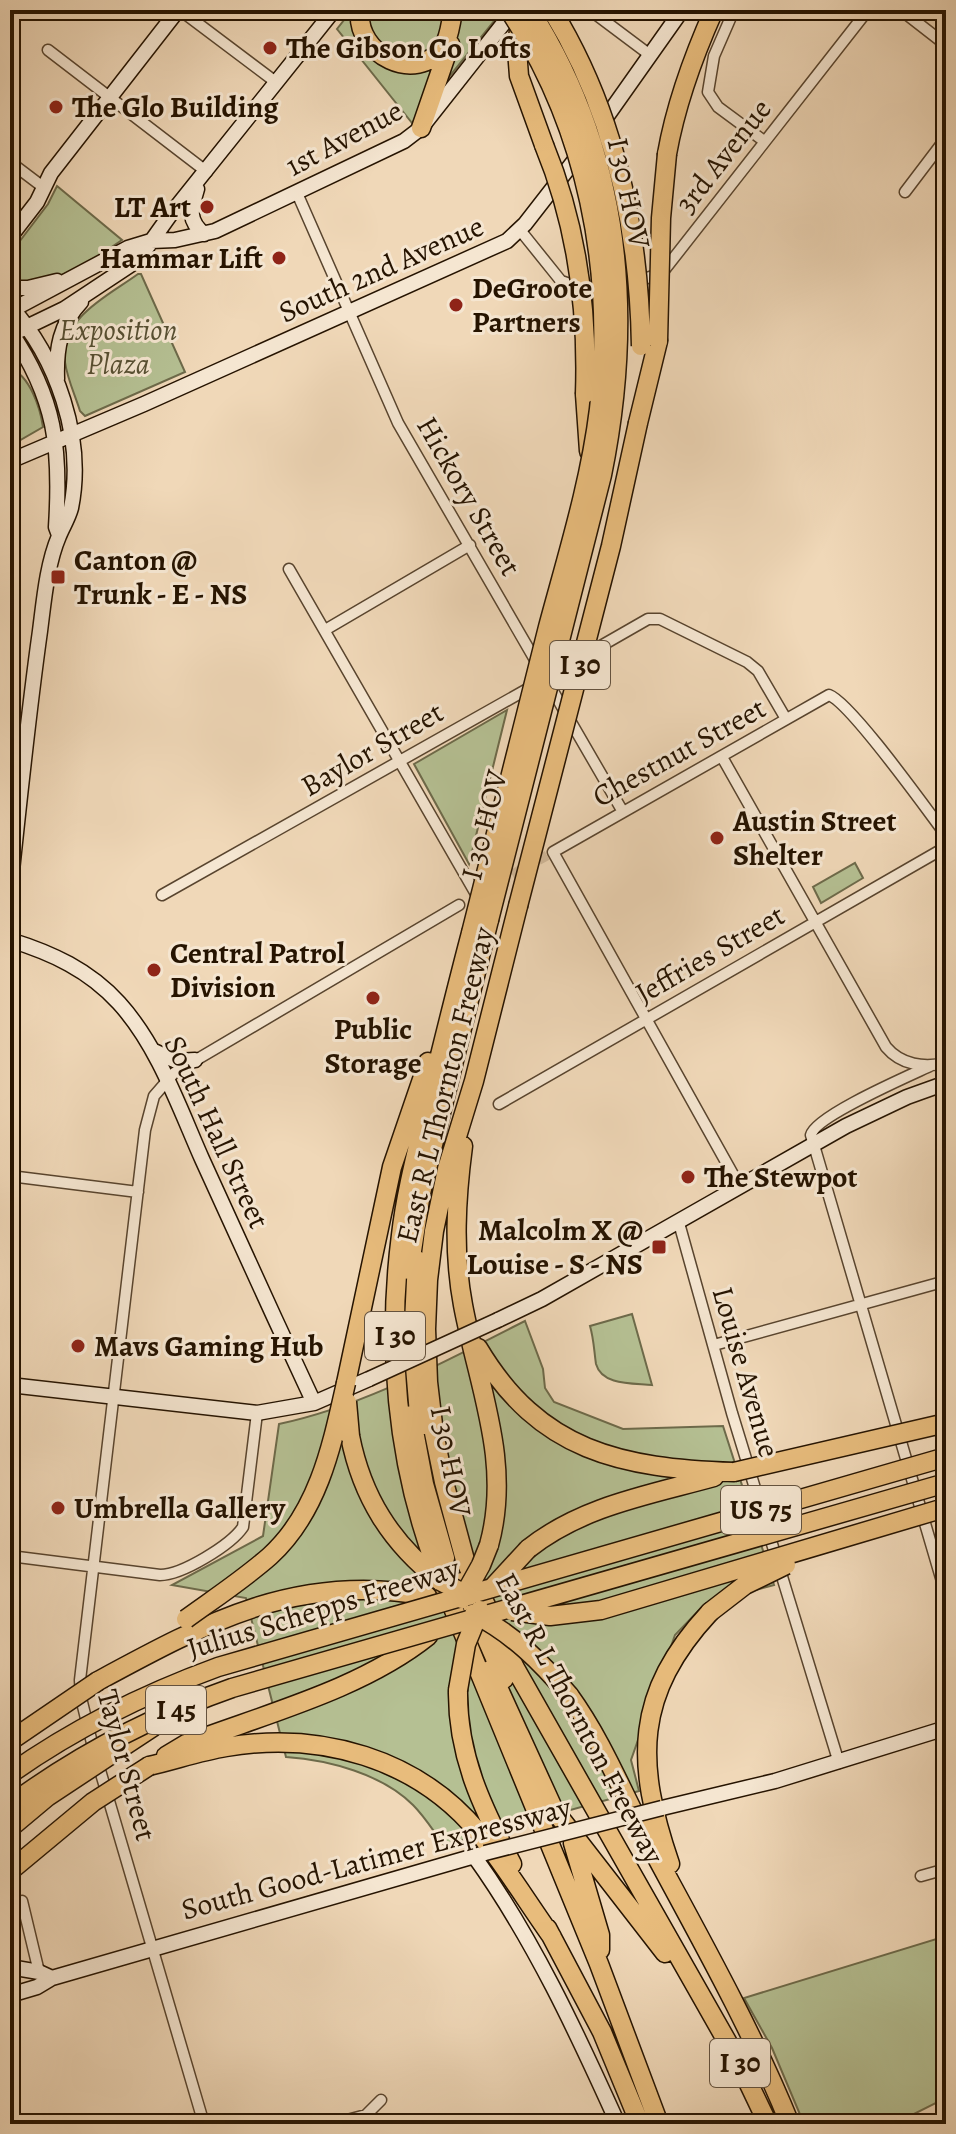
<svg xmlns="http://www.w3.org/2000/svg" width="956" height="2134" font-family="Alegreya,serif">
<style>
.green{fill:#b5c093;stroke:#6d6a4a;stroke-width:2}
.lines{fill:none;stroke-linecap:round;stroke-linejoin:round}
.street-tunnel{stroke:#d2ba9c;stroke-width:10;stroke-dasharray:10 5;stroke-linecap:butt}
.street-casing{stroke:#58442e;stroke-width:13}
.secondary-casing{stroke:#251300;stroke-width:17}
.highway-casing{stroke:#251300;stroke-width:21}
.street{stroke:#f5e6d1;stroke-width:10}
.secondary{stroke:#f5e6d1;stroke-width:14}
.highway{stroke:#e8bc7c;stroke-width:18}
.secondary-bridge-casing{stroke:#251300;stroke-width:17;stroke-linecap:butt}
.highway-bridge-casing{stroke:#251300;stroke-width:21;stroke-linecap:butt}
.secondary-bridge{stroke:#f5e6d1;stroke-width:14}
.highway-bridge{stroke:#e8bc7c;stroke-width:18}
.poi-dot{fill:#8f2418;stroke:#f5e6d1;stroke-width:3}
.labels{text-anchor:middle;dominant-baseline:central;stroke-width:6;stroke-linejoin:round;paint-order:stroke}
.shield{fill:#f5e6d1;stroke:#63523f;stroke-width:2}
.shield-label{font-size:28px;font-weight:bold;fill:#251300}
.poi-label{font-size:30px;font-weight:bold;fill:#251300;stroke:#f5e6d1;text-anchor:start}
.street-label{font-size:30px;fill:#251300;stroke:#f5e6d1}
.park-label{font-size:30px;font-style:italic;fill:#575033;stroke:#f5e6d1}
</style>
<rect width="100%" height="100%" fill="#f0d8b8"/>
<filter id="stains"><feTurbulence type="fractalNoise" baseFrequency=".0025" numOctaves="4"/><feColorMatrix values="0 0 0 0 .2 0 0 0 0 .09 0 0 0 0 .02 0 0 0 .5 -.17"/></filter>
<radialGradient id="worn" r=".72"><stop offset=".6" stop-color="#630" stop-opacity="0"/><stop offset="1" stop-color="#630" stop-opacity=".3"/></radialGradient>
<path class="green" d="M352 10H488L495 20 412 123 337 29Z
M57 186 122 240 91 261 52 280 10 283V254L48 204Z
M138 274H141L185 372 85 416 80 411C75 395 67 378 65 362 60 317 108 296 138 274Z
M10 368C30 376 40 407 43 427L10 446Z
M507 710 469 864 414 764Z
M855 863 863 878 821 903 813 887Z
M632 1314 652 1385C634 1383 602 1386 596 1364 594 1351 594 1340 590 1326Z
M525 1321 543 1369 545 1388 554 1402 623 1429 723 1426 774 1585 705 1604 675 1635 631 1760 639 1791 444 1845C434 1832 425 1817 413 1805 382 1774 329 1760 286 1757L246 1598 172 1585 263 1536 279 1424C367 1405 445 1361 525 1321Z
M946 1936V2033L942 2051 946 2066V2098L894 2124H804L772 2048 744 1998Z"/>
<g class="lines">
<path class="street-tunnel" d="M499 882 553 852"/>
<g class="street-casing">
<path id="street" d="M180 10 277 83
M590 10 650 55
M734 10 714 56 708 92 718 107 764 141
M901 10 946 45
M48 50 207 172
M10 162 43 187
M905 192 946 138
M297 193 398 423 538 665
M520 230 561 281 584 289
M635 282 662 273 868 10
M289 569 476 894
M325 630 470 545
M552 674 648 619H660L747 662 758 671 786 719
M550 686 623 812
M722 757 886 1047C901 1065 924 1068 946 1063
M162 895 531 687
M932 1065C911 1075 815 1116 811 1135L946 1595
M499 1104 946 847
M10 1176 138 1192
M740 1187 553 852 829 695C851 703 927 810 946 835
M679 1223 732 1413 839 1763
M714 1345 946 1281
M10 1556 160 1575C182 1575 231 1545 243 1527L257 1413
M921 1876 946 1869
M22 1901 39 1972
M204 2124 92 1743 81 1698 80 1680 145 1130 154 1096 174 1073 459 905
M332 2124 366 2115 381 2100"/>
</g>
<g class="secondary-casing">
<path id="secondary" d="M600 126 682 10
M197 189C191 209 187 220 204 234
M10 237 37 202 51 173 178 10
M10 288H28L57 281
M10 306C57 358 85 438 71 508 68 519 63 526 59 536 47 564 44 600 40 631 28 717 19 803 10 890
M10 311 128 248 151 241 175 240 215 231 404 141 421 128 514 10
M10 331C56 399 61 448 56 527L59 535
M10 335 64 309 138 260 170 215 334 10
M57 379C56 349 60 324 81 302
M10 461 144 404 507 241 525 224 581 152
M10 940C52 953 89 970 119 1003 158 1046 179 1107 202 1159 239 1240 276 1322 314 1403
M152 1050 176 1061 195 1060
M498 1320 542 1299 846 1126 907 1097 946 1083
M10 1385 257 1413 314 1403 369 1379
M662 1808 775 1781 946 1728
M474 1856C533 1938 577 2033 618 2124
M10 1967 39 1972 52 1978
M10 1995 37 1987 52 1978 485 1853"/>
</g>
<g class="highway-casing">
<path id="highway" d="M360 10C355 55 417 85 443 47 449 38 450 27 452 17
M521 10 517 50 519 76 544 145
M421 128 450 44
M667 154C676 103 693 57 714 10
M585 394 589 451
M638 423 658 341
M518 906 474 1081 447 1169 434 1231 428 1280 426 1329 428 1382 434 1433 444 1482 465 1560 515 1668 737 2059 768 2124
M471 933C456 990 442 1047 428 1104 418 1147 406 1191 401 1235 387 1345 396 1459 435 1564L599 1964 659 2124
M463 1146C456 1199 453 1252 463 1305 478 1386 512 1462 489 1545
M417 1260 413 1343 420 1426
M409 1270 421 1193 489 920
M478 1348C540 1452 621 1468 734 1472
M346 1383 392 1167 428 1062
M411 1415 424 1484 445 1558
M350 1436C362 1497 391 1543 440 1581
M528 1549C582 1506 649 1495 714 1477
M462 1582 504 1679
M490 1670 554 1810 665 1953
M98 1681C207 1622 299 1572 427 1596
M458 1690C457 1755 482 1807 512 1864
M569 1695C603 1742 623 1794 650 1845 699 1936 751 2028 790 2124
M115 1752 153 1727
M166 1756 186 1744C265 1714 362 1689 428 1636
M149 1766C175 1760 201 1751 226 1747 320 1731 417 1758 479 1833 505 1866 528 1903 552 1937
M573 1843 600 1935V1950
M670 1864C635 1762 634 1694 710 1612
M547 1928 602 2032 640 2124"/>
</g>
<use href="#street" class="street"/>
<use href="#secondary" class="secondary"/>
<use href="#highway" class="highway"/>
<g class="secondary-bridge-casing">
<path id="secondary-bridge" d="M369 1379 498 1320
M485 1853 662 1808"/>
</g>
<g class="highway-bridge-casing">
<path id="highway-bridge" d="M552 10C615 113 639 227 641 346
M544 145C577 225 588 308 585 394
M658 341 661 218 667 154
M518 906 611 546 638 423
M489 920 602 475C635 312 621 153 530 10
M471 933C496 831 522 729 548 627 567 556 590 483 599 409 615 270 587 127 509 10
M347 1402 350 1436
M734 1472 946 1423
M440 1581 469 1596
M492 1588 528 1549
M462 1599 481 1565 489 1545
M512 1611 550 1616 601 1610 941 1509
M710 1612 745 1585 786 1565
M474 1614C513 1634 541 1662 569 1695
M186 1619C215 1598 244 1579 270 1556 319 1511 332 1445 346 1383
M458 1690 466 1644 480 1610
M10 1741 98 1681
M10 1774C75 1728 144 1694 218 1667L946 1457
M10 1805C78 1755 152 1716 232 1688L946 1483
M10 1828 47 1797 115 1752
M10 1871 93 1802 149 1766"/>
</g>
<use href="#secondary-bridge" class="secondary-bridge"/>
<use href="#highway-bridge" class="highway-bridge"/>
</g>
<g class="poi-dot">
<circle cx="270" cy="48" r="8"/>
<circle cx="56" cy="107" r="8"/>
<circle cx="207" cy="207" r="8"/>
<circle cx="279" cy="258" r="8"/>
<circle cx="456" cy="305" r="8"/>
<rect x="50" y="569" width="16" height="16" rx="4"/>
<circle cx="717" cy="838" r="8"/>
<circle cx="154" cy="970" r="8"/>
<circle cx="373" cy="998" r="8"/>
<circle cx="688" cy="1177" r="8"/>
<rect x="651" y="1239" width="16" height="16" rx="4"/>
<circle cx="78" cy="1346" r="8"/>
<circle cx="58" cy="1508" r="8"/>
</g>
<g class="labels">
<g class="shield">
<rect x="550" y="641" width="60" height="48" rx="6"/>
<rect x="365" y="1312" width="60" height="48" rx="6"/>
<rect x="721" y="1486" width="80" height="48" rx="6"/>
<rect x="146" y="1686" width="60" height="48" rx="6"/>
<rect x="710" y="2039" width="60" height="48" rx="6"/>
</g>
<g class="shield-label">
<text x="580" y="665">I 30</text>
<text x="395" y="1336">I 30</text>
<text x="761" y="1510">US 75</text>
<text x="176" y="1710">I 45</text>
<text x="740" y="2063">I 30</text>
</g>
<g class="poi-label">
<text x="286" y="48">The Gibson Co Lofts</text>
<text x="72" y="107">The Glo Building</text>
<text x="191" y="207" text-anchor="end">LT Art</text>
<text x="263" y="258" text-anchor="end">Hammar Lift</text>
<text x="472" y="288">DeGroote<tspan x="472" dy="34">Partners</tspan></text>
<text x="74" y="560">Canton @<tspan x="74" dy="34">Trunk - E - NS</tspan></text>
<text x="733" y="821">Austin Street<tspan x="733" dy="34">Shelter</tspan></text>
<text x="170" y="953">Central Patrol<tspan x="170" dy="34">Division</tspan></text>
<text x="373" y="1029" text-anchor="middle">Public<tspan x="373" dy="34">Storage</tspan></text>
<text x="704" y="1177">The Stewpot</text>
<text x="643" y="1230" text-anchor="end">Malcolm X @<tspan x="643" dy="34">Louise - S - NS</tspan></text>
<text x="94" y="1346">Mavs Gaming Hub</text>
<text x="74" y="1508">Umbrella Gallery</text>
</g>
<g class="street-label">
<text transform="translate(344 138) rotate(-28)">1st Avenue</text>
<text transform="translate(723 156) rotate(-52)">3rd Avenue</text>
<text transform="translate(629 193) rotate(78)">I 30 HOV</text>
<text transform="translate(381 269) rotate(-24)">South 2nd Avenue</text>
<text transform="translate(469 496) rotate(60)">Hickory Street</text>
<text transform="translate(372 749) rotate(-30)">Baylor Street</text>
<text transform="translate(679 752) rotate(-29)">Chestnut Street</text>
<text transform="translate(484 825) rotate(-76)">I 30 HOV</text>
<text transform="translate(710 954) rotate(-30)">Jeffries Street</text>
<text transform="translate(445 1085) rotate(-76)">East R L Thornton Freeway</text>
<text transform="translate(217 1132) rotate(65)">South Hall Street</text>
<text transform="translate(746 1372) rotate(74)">Louise Avenue</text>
<text transform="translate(451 1461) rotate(79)">I 30 HOV</text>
<text transform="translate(323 1608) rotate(-17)">Julius Schepps Freeway</text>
<text transform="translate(580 1718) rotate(62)">East R L Thornton Freeway</text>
<text transform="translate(127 1765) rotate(75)">Taylor Street</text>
<text transform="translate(376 1858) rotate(-15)">South Good-Latimer Expressway</text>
</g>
<g class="park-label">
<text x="118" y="330">Exposition<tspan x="118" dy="34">Plaza</tspan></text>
</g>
</g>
<rect width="956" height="2134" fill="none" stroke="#f0d8b8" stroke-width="40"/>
<rect x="12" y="12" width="932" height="2110" fill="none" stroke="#251300" stroke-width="4"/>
<rect x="20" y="20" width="916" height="2094" fill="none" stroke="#251300" stroke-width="2"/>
<rect width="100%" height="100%" filter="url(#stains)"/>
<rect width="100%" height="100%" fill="url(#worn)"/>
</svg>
